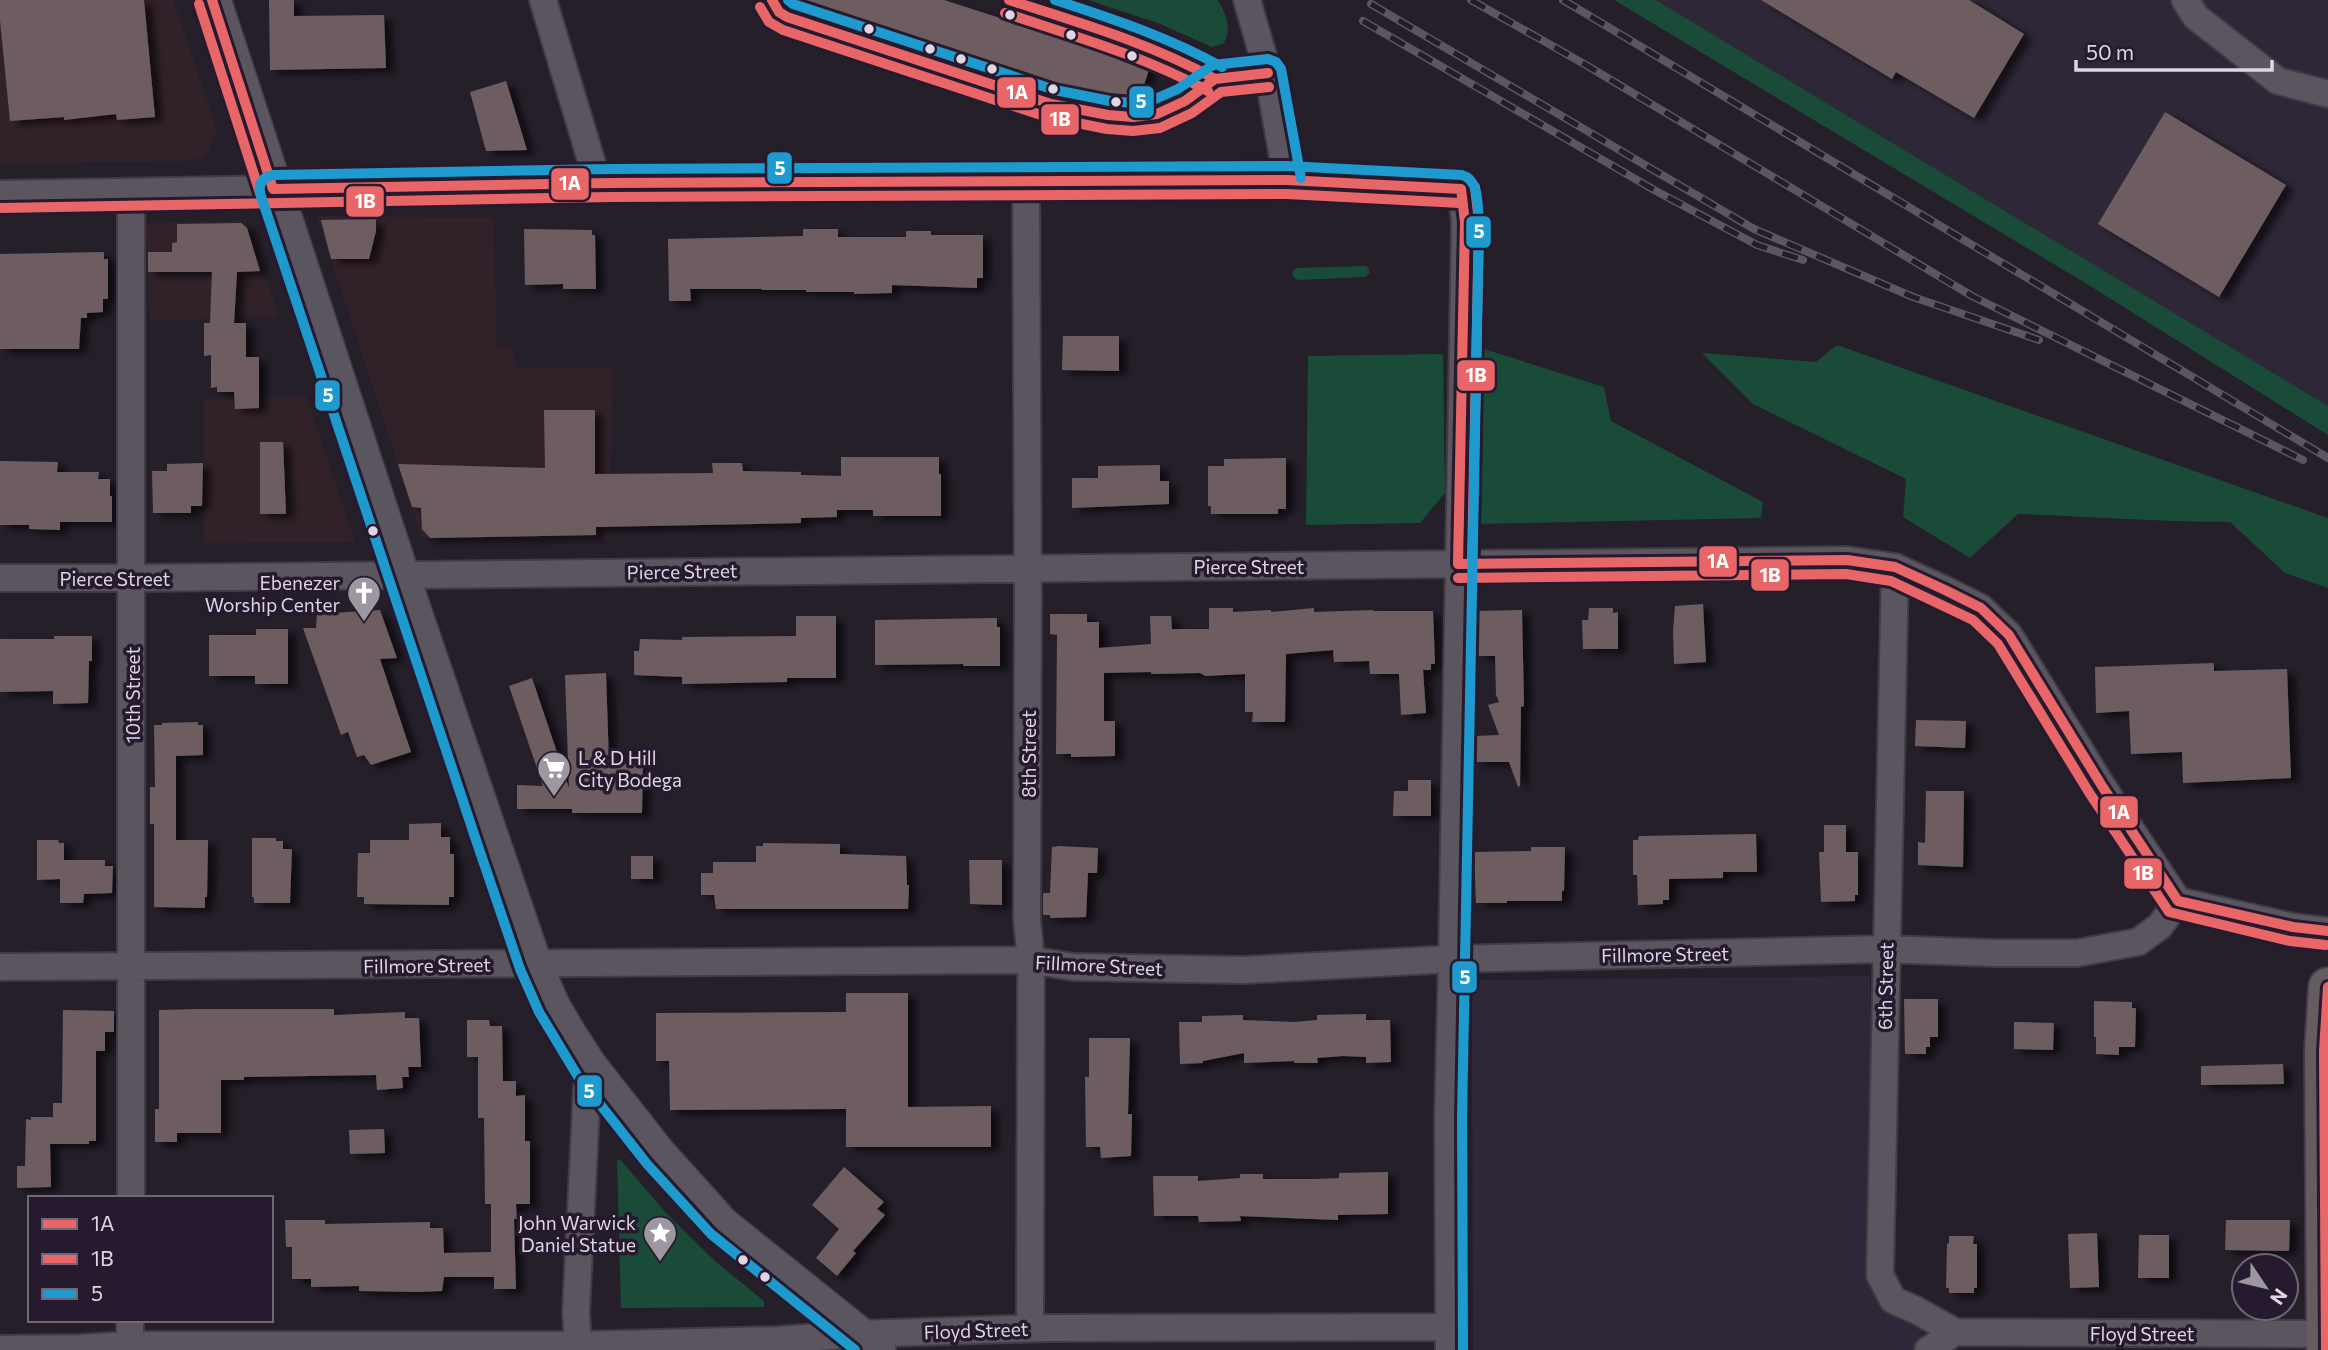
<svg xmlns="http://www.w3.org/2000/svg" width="2328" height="1350" font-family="Commissioner,sans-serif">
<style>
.commercial{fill:#31222a}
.industrial{fill:#2e2737}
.green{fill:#1a4a38}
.building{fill:#6e5d61;filter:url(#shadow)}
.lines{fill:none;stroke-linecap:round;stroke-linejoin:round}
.street-casing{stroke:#403b44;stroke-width:30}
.secondary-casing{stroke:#403b44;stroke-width:40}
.primary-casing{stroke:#403b44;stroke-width:42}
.street{stroke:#5a555e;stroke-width:26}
.secondary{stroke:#5a555e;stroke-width:37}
.primary{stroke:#655c60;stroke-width:38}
.rail-casing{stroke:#5b5660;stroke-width:8}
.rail{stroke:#261b2e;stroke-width:5;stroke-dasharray:16;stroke-linecap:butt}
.bus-1-casing{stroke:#261b2e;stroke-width:16}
.bus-2-casing{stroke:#261b2e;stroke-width:16}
.bus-3-casing{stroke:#261b2e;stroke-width:16}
.bus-1{stroke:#e96668;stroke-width:10}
.bus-2{stroke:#e96668;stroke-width:10}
.bus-3{stroke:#1f9ace;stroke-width:10}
.bus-dot{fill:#ded7e3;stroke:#261b2e;stroke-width:2.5}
.labels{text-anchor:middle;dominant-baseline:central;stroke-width:7;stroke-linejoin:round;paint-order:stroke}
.street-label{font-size:19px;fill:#ded7e3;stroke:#261b2e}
.poi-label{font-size:19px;fill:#ded7e3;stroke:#261b2e;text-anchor:end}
.line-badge{stroke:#261b2e;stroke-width:2.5}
.badge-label{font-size:19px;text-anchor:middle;font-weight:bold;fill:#fff}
</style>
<defs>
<filter id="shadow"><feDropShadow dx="8" dy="4.5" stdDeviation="3.5" flood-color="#0009"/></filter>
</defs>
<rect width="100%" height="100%" fill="#251f2a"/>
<path class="commercial" d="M0 0H173L215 123 216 133 209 151 202 157 187 161 0 164Z
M317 216 493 218 497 347 513 348 516 368H613L609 540 422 538Z
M246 221 279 316 150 321 146 223Z
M306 396 355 542 204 543V399Z"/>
<path class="industrial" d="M1656 0H2328V406Z
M1870 976 1873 1283 1921 1330 1924 1350H1473L1472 980Z"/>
<path class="green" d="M1088 0H1218C1226 15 1233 29 1223 44L1212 47 1158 23Z
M1614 0H1656L2328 406V435L2087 284Z
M1366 266 1369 269 1370 273 1365 277 1299 280 1294 278 1292 272 1296 268Z
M1837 345 2328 518V588L2285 573 2230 522C2159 522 2089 516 2018 514L1970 558 1903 517 1906 479 1753 404 1702 353 1816 362Z
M1481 348 1604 387 1611 421 1763 502 1761 518 1476 524Z
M1443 354 1445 493 1420 523 1306 525 1308 356Z
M620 1159 666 1213 716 1262 764 1301V1307L621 1308 617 1161Z"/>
<path class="building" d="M0 0H144L155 117 117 120 116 114 64 120V117L10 121 0 20Z
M269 0H294V16L384 15 386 68 270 70Z
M797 0H944L1150 66 1135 114 796 4Z
M1761 0H1969L2024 34 1974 118 1896 72 1892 79Z
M506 81 527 150 486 151 470 92Z
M2165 112 2286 185 2219 297 2098 224Z
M376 219V231L369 259H331L321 220Z
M241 223 247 228 260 271 237 272 234 323H246V357H259V408L235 409 234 392H217V387L211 388V355L204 356V323H210L212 272H148V252H172V243L177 242V224Z
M524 229 592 230V235H595L596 289H563V284L525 285Z
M803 229H838V237H906V231H931V235H983V278H977V288L892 285V293L854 294V292H806V290H762V289H690L691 301H669L668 239 803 236Z
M104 252V259H108V299H103V312L87 313V318H81L79 349H0V254Z
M1063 336H1119V371L1062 370Z
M544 410H595V474L713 473 712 463H742L743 471 801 472V475L841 476V457H939V474H941V516H873V510H837V517L801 518V523L596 527V535L430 538 422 529 421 508 412 507 398 464 545 468Z
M260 442H283L286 514H260Z
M1286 458V509H1278V514H1211V506H1208V466H1224V459Z
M0 461 58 462 57 472H99L98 479H110V496H112V522H60V530L29 529V525H0Z
M203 463 202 506H191V513H153L152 471H167V464Z
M1160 465V481H1169V504L1072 508V478H1098V466Z
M1703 604 1706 662 1674 664 1673 631 1675 606Z
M1209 608H1233V612L1271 610V612L1314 608V612L1373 610V611H1433L1435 664H1431V670H1423L1426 713 1401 715 1399 674H1370L1369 661 1334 662 1333 650 1286 654 1285 722H1252L1253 712H1245V674L1205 676 1200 673 1151 674V672L1104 673V721H1115V756L1071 757V754H1056L1057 635 1050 634V614H1087V622H1099V648L1151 644 1150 616H1171L1172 629H1209Z
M1589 608H1613V613L1618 612V649H1583L1582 620H1588Z
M380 610 397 658 380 659 411 752 371 765 364 755 357 757 348 732 341 735 303 628H316L317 614Z
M1522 610 1524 706 1521 707 1520 786 1518 787 1509 762H1475V736L1499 735 1488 705 1499 702 1496 695 1495 656H1478V611Z
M796 616H836V678H787V682L682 684V677L634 675V651H639L640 639 682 640V637L796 636Z
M997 618V627H1000V666H963V664L875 665V620Z
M256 629H288V684H255V676H209V635H256Z
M54 636H92V661H89L88 703 53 704V691L0 692V639H54Z
M2214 663V671L2287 669 2291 778 2183 783 2182 752 2131 754 2129 711 2096 713 2095 667Z
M606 673 609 764H643L642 813H572V809H517V785L543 786 509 686 532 678 569 788 565 675Z
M1916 720 1966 721 1965 748 1915 746Z
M198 722V725H203V755L176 756V840H208L207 897H205V908L154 907V824H150V787H155L154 725H162V723Z
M1408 780H1431V816H1393L1394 791H1408Z
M1926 791H1964L1963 867 1918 865V842L1925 843Z
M441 823V837H450V854H454V897H449V905L364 904V897H357L358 853H370V840H409V824Z
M1824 825H1846V852H1858V895H1855V901L1821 902 1819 852H1824Z
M1756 834 1757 872H1723V878L1669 879V900H1663V904L1638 905 1637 875H1633V840H1638L1639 836Z
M252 838H276V841H283V849H292L290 903H254V898L252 897Z
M37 840H58L59 843H64V860H105V866H113L112 893 84 894 83 903H60V879L37 880Z
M763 843 840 844V854L906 856 907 885H909L908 909H716L714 895H701V873H713V862H756V846H763Z
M1059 846 1098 848 1097 873H1088L1086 917 1050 918V915H1043V893H1050L1052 847Z
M1531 847H1565L1564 891H1562V901H1507V903H1476L1474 852 1531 851Z
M631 856H653V879H631Z
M969 860H1002V905L970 904Z
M846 993H908V1107L991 1106V1147H846V1109L670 1110 669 1061H656V1013L846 1012Z
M1904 999H1938V1037H1930V1047H1926V1054H1905Z
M2094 1001 2132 1002V1008H2136L2135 1047H2119V1055L2096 1054V1037H2094Z
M197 1009H334V1015L405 1012V1018H419L421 1067H408L409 1077H402L403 1088 377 1090 376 1075 244 1077V1080H221V1133H177V1142H155V1109H159V1010Z
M63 1010 114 1011V1032H105V1051H96V1141H89V1144H50L51 1187 17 1188V1166H25L26 1119 31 1120V1117H53V1103H62Z
M1366 1014V1020H1390L1391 1062 1366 1063V1057L1343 1056 1317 1058 1318 1063H1294V1061L1244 1063V1053L1203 1061V1063L1180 1064 1179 1022H1202V1016L1243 1015V1020L1294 1022 1317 1020V1015Z
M467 1020H489L490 1026H502L503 1081H516V1096L525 1095V1141H530V1204H516L517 1219H514L516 1289H494V1277H444L442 1291 417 1292 359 1291V1286L311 1287V1279H292V1247H286L285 1220H325V1224L430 1222V1228H443L444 1253 491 1252V1204H485L484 1118H478V1057H467Z
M2014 1022 2054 1023 2053 1050 2014 1049Z
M1089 1038H1130L1128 1114H1132L1131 1156 1101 1158 1100 1147H1086L1085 1077H1089Z
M2283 1064 2284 1084 2201 1085V1066Z
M384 1129 385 1153 350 1154 349 1130Z
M844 1167 884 1202 877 1209 885 1215 853 1251 856 1253 837 1276 816 1258 839 1229 812 1205Z
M1388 1172V1214L1338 1215V1220L1240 1216 1241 1221 1199 1222 1198 1216H1154L1153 1176H1198V1181L1240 1178V1174H1263V1179H1315L1339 1178V1173Z
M2226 1220H2290L2289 1251 2225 1250Z
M2097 1233 2099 1287 2070 1288 2068 1234Z
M2139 1235H2169V1278H2138Z
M1949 1236H1974L1973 1244H1977V1288H1974V1293H1949V1288H1946L1947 1244 1949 1243Z"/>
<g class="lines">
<g class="street-casing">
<path id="street" d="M543 0 598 183
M1247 0 1268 73 1287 180
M2185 0 2196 17 2278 81 2328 94
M1026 181 1028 600 1027 920 1031 960 1030 1328
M0 194 611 183 1026 181 1287 180 1461 189 1465 222 1452 959 1448 1118 1449 1350
M1895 567 1880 1275 1893 1300 1916 1310 1955 1332 2328 1334
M0 578H131L1847 560 1895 567 1945 590 1981 608 2009 635 2102 786 2178 901 2293 927 2328 931
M0 967 1031 960 1073 967 1244 970 1452 959 1885 949 1994 953H2077L2138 942 2160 926 2178 901
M131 1198V193
M0 1349 80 1348 130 1345H578L778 1340 858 1334 1045 1328 1448 1327
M130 1350V1320
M578 1350 576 1312 588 1066
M1928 1350 1955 1332"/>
</g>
<g class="secondary-casing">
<path id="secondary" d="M212 0 400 574 533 964 551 1006 568 1035 588 1066 658 1155 721 1225 877 1350"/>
</g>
<g class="primary-casing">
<path id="primary" d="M2326 1350 2324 1051 2328 987"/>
</g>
<use href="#street" class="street"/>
<use href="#secondary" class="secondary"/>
<use href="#primary" class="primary"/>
<g class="rail-casing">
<path id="rail" d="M1471 0 1586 65 1972 296 2303 460
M1563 0 2328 458
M1371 4 1754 229 1913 297 2039 340
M1363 21 1656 191 1757 245 1803 260"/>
</g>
<use href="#rail" class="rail"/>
<g class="bus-1-casing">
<path id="bus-1" d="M212 0 273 189
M772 0 779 12 787 17 1051 104 1108 115 1133 117 1157 114 1185 101 1215 79 1268 73
M1009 0C1080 23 1150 43 1215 79
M273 189 611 183 1287 180 1461 189
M1458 564 1847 560 1895 567 1945 590 1981 608 2009 635 2102 786 2178 901 2293 927 2328 931
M1458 564 1465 222 1461 189
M2326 1350 2324 1051 2328 987"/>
</g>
<g class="bus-2-casing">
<path id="bus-2" d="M199 4 260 193
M760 7 769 22 783 30 1047 117 1107 129 1133 131 1160 128 1192 113 1221 92 1269 87
M1005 13C1074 36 1144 56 1208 91
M0 208 611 197 1287 194 1460 203
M1472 564 1479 222 1475 187
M1458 578 1846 574 1891 581 1973 620 1998 644 2090 794 2169 912 2290 941 2326 945"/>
</g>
<g class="bus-3-casing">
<path id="bus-3" d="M788 0 793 4 1055 90 1110 101 1133 103 1153 100 1178 89 1213 65 1268 59 1276 62 1281 69 1301 178
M1055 0C1113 19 1168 37 1222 67
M855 1350 711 1234 647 1164 577 1075 539 1012 520 969 478 846 260 193C258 183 263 177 273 175L611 169 1287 166 1462 175C1480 180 1477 206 1479 222L1462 1118 1463 1350"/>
</g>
<use href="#bus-1" class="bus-1"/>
<use href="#bus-2" class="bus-2"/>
<use href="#bus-3" class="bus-3"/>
</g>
<defs>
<g id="church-pin" transform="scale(1.75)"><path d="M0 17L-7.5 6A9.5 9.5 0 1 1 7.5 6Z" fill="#9d97a2" stroke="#261b2e"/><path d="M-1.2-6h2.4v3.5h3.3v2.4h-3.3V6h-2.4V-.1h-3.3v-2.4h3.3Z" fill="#fff"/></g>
<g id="supermarket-pin" transform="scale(1.75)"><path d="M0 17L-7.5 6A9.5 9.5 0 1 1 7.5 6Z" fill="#9d97a2" stroke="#261b2e"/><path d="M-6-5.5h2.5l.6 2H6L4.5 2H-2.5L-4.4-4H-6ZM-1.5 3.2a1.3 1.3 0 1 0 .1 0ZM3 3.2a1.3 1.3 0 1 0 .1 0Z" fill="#fff"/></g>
<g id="sight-pin" transform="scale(1.75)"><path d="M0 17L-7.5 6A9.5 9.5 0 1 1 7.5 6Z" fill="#9d97a2" stroke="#261b2e"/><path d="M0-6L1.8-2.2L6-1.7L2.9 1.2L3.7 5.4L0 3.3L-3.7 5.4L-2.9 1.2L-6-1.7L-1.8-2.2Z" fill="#fff"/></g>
</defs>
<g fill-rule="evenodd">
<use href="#church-pin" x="364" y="593"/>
<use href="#supermarket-pin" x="554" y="768"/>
<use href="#sight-pin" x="660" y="1233"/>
</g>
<g class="bus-dot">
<circle cx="1010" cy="15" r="6"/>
<circle cx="869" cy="29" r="6"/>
<circle cx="1071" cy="35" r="6"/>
<circle cx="930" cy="49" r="6"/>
<circle cx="1132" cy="56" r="6"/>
<circle cx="961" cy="59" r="6"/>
<circle cx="992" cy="69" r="6"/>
<circle cx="1053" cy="89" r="6"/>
<circle cx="1116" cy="102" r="6"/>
<circle cx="373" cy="531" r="6"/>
<circle cx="743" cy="1260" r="6"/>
<circle cx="765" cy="1277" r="6"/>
</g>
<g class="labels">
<g class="street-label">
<text x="1249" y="566">Pierce Street</text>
<text transform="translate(682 571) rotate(-1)">Pierce Street</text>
<text x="115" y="578">Pierce Street</text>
<text transform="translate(132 695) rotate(-90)">10th Street</text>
<text transform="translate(1028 754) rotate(-90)">8th Street</text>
<text transform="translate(1665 954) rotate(-1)">Fillmore Street</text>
<text transform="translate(427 965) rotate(-1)">Fillmore Street</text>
<text transform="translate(1099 965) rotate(3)">Fillmore Street</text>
<text transform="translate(1885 986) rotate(-89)">6th Street</text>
<text transform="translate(976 1330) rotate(-2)">Floyd Street</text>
<text x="2142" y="1333">Floyd Street</text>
</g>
<g class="poi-label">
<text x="340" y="582">Ebenezer<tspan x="340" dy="22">Worship Center</tspan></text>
<text x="578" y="757" text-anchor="start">L &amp; D Hill<tspan x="578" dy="22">City Bodega</tspan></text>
<text x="636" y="1222">John Warwick<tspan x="636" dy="22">Daniel Statue</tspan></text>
</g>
</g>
<g class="line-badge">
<rect x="996" y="76" width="41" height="33" rx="7" fill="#e96668"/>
<rect x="1128" y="85" width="27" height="34" rx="7" fill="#1f9ace"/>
<rect x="1040" y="103" width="40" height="33" rx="7" fill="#e96668"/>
<rect x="766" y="151" width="27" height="34" rx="7" fill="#1f9ace"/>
<rect x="550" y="167" width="40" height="34" rx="7" fill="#e96668"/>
<rect x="345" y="185" width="40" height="33" rx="7" fill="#e96668"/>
<rect x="1465" y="215" width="27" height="34" rx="7" fill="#1f9ace"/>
<rect x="1456" y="359" width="40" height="33" rx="7" fill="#e96668"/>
<rect x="314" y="379" width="27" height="33" rx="7" fill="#1f9ace"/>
<rect x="1698" y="545" width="40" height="33" rx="7" fill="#e96668"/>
<rect x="1750" y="558" width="40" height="34" rx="7" fill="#e96668"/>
<rect x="2099" y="795" width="40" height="34" rx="7" fill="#e96668"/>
<rect x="2123" y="857" width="40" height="33" rx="7" fill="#e96668"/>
<rect x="1451" y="960" width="27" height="34" rx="7" fill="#1f9ace"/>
<rect x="576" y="1074" width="27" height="34" rx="7" fill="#1f9ace"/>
</g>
<g class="badge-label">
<text x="1017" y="99">1A</text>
<text x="1141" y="108">5</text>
<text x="1060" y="126">1B</text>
<text x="780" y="175">5</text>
<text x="570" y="190">1A</text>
<text x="365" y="208">1B</text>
<text x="1479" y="238">5</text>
<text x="1476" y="382">1B</text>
<text x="328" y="402">5</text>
<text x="1718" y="568">1A</text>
<text x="1770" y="582">1B</text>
<text x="2119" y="819">1A</text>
<text x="2143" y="880">1B</text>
<text x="1465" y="984">5</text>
<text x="589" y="1098">5</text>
</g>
<rect x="28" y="1196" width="245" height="126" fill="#261b2e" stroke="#706676" stroke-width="2"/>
<rect x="42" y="1219" width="35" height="10" fill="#e96668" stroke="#706676" stroke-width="2"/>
<text x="91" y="1231" font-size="21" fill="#ded7e3">1A</text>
<rect x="42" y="1254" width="35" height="10" fill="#e96668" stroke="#706676" stroke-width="2"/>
<text x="91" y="1266" font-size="21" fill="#ded7e3">1B</text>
<rect x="42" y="1289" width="35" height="10" fill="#1f9ace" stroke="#706676" stroke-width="2"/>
<text x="91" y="1301" font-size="21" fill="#ded7e3">5</text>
<g transform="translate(2265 1287) rotate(125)"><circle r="33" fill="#261b2e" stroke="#706676" stroke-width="2"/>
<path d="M0-5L12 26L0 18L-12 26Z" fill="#9d97a2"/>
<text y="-10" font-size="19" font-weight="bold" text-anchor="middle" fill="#ded7e3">N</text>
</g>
<path d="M2076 60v10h196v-10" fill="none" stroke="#ded7e3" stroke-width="3.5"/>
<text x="2086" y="60" font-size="21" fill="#ded7e3" stroke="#261b2e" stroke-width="5" paint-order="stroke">50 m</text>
</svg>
